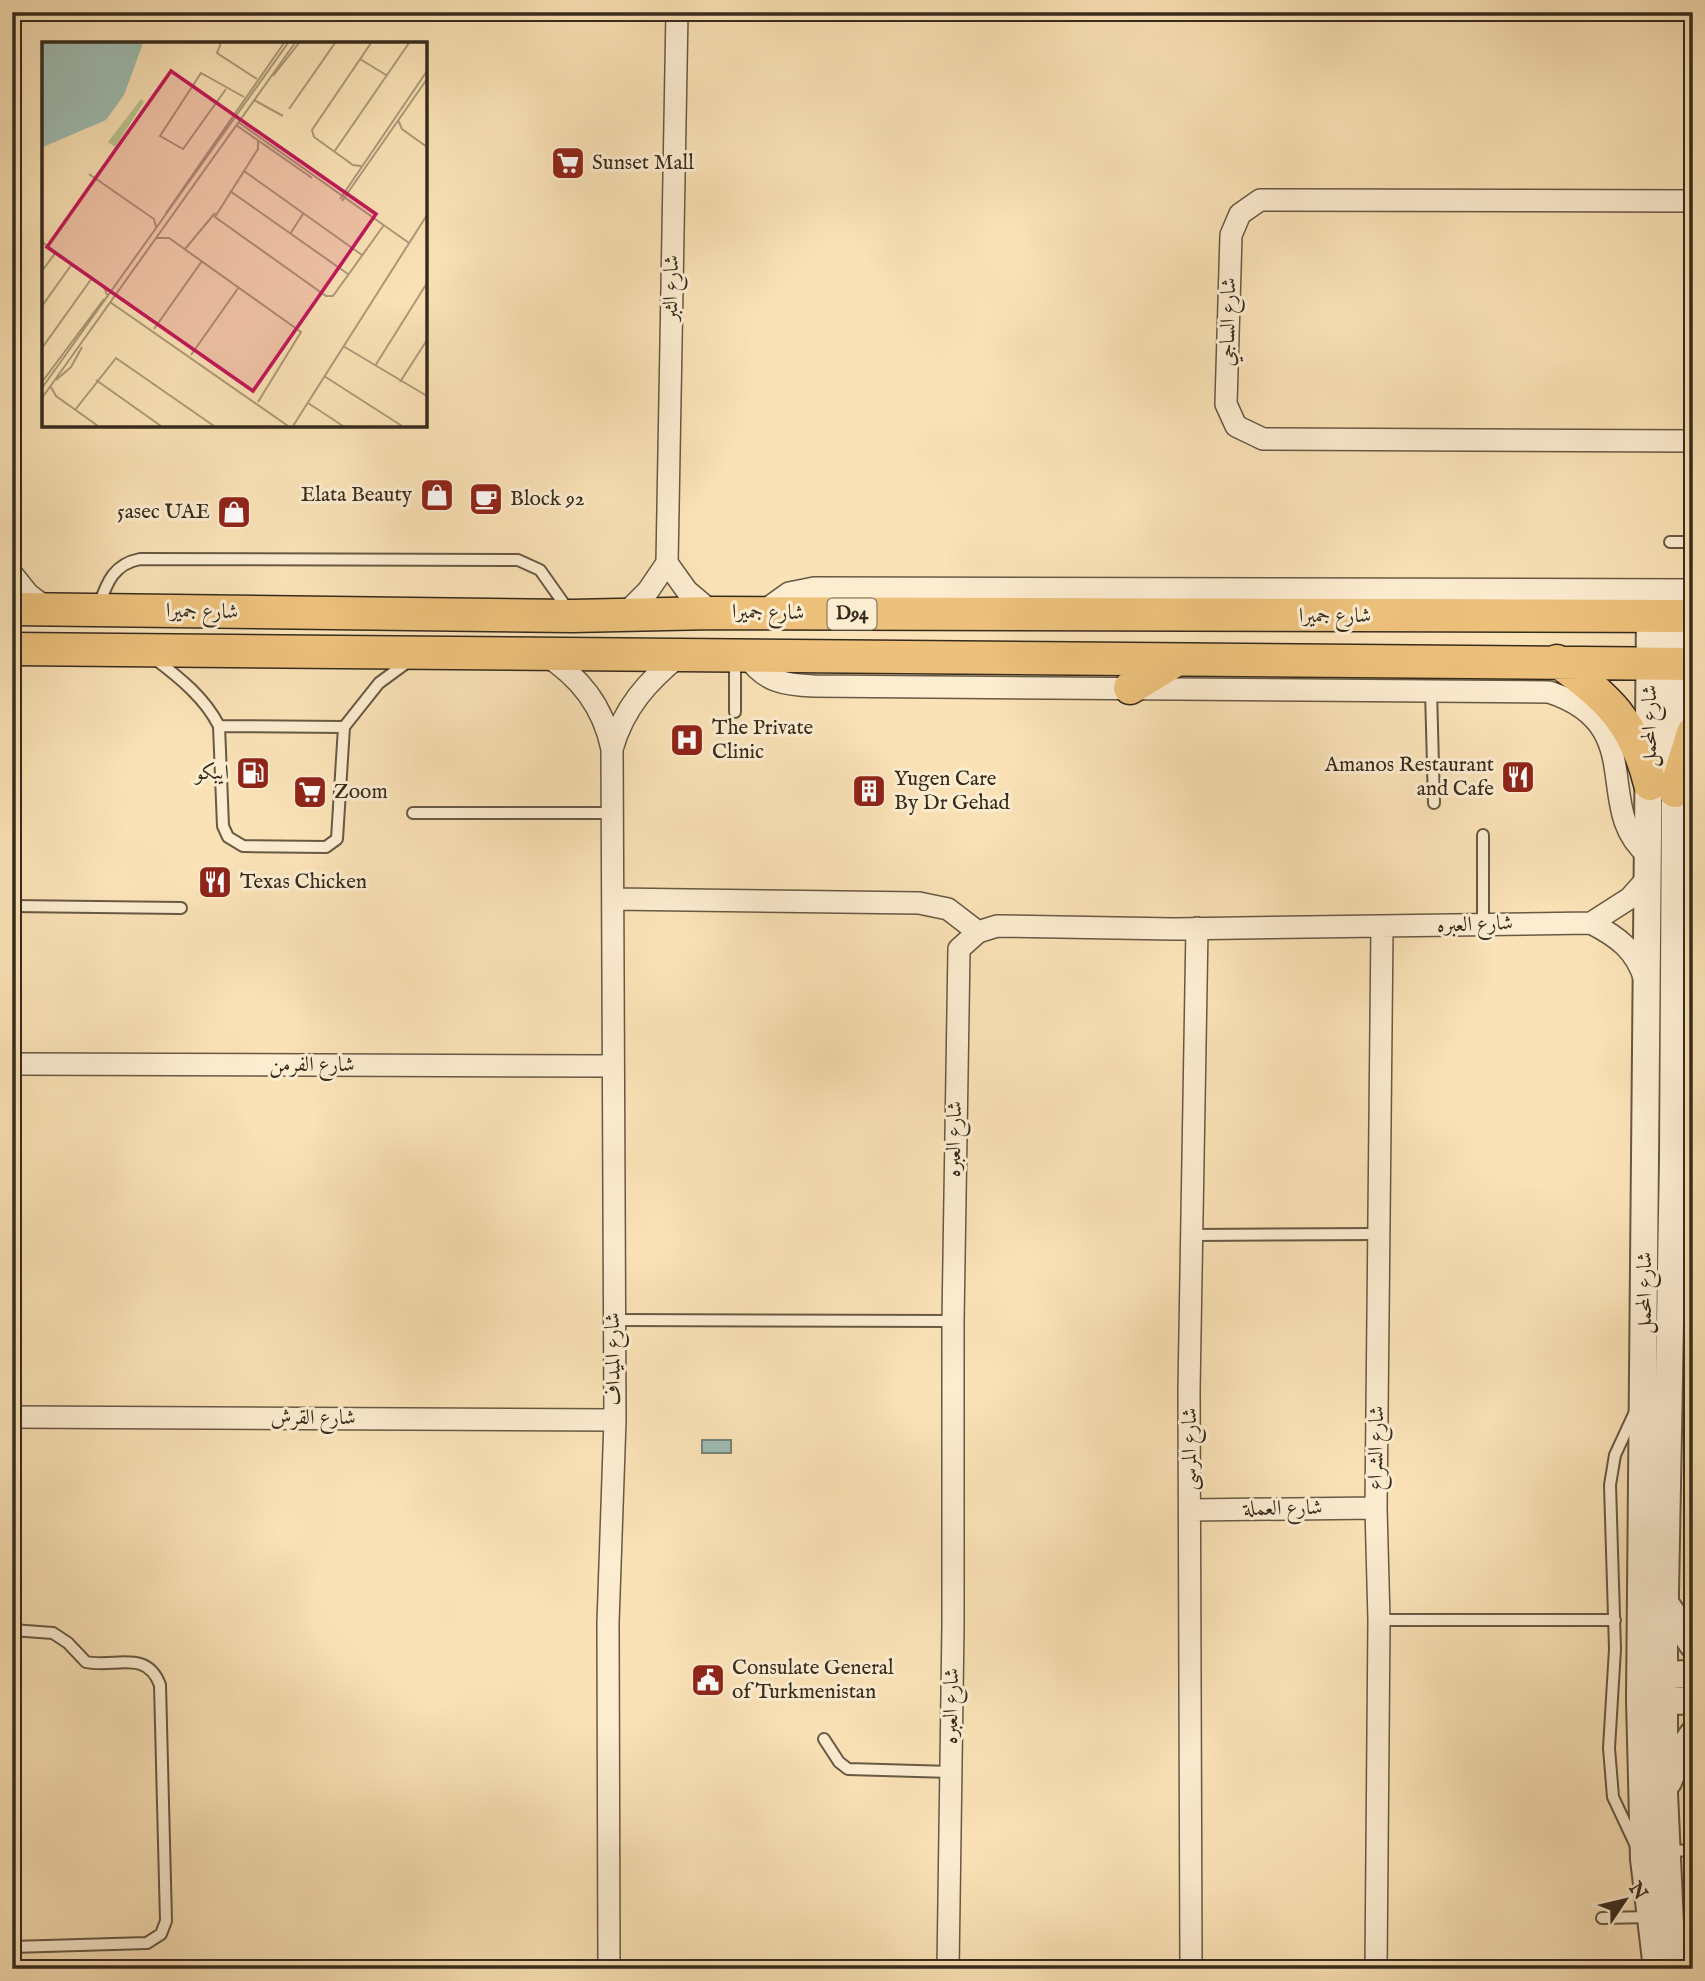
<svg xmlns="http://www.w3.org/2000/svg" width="1705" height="1981" font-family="'IM FELL English',Amiri,serif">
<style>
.water{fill:#9fbdb4;stroke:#758378;stroke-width:2}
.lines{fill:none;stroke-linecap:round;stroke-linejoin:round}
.service-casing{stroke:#675943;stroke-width:14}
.minor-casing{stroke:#675943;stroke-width:24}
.tertiary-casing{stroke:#675943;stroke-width:30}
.primary-casing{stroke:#362b1d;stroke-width:35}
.service{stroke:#fcecd0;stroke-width:10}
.minor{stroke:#fcecd0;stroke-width:21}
.tertiary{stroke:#fcecd0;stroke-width:26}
.primary{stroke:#edc17b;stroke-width:32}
.labels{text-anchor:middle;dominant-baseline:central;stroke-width:6;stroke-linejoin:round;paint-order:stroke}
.shield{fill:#fcecd0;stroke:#716553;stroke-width:2}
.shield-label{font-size:19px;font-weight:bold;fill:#362b1d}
.poi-label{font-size:21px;fill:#362b1d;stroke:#fcecd0;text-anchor:start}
.street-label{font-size:21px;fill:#362b1d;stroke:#fcecd0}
.inset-road{fill:none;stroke:#ac9979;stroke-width:2}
.view{fill:#c2185b;fill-opacity:0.15;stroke:#c2185b;stroke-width:3.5}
.inset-edge{fill:none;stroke:#362b1d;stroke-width:3.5}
</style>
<rect width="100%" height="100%" fill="#fae2b6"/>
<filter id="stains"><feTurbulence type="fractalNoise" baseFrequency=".00286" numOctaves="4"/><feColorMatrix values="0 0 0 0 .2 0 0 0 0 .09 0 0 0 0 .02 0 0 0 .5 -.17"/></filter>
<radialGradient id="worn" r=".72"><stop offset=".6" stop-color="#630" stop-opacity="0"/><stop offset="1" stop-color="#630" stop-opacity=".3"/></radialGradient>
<path class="water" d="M702 1440H731V1453H702Z"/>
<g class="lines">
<g class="service-casing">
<path id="service" d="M1670 542H1693
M99 605C107 582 114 564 140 559L518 560 540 570 569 611
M155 659C180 678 205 698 219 726L223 826 228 837 243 846 326 847 337 839 344 727 379 683 409 661
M735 659V712
M1431 690 1434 803
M219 726 344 727
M413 813H612
M12 906 181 908
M1483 923V835
M1192 1235 1379 1234
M614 1320 953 1321
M1634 1414 1615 1455 1610 1485 1615 1649 1609 1748 1613 1797 1636 1846
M1379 1620H1615
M12 1630 53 1633 68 1643 86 1662C115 1668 147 1649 160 1685L166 1921 161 1934 147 1943 12 1947
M824 1739 839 1762 848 1769 951 1772
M1668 1850 1693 1851
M1602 1918 1650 1917"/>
</g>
<g class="minor-casing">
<path id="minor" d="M1693 201 1260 200 1240 214 1231 235 1226 404 1236 426 1263 439 1693 441
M667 563 687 591 713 613
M12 574 28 594 49 610
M761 613 789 593 814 588 1693 590
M625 614 648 591 667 563 677 12
M544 654C580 677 603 706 612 749L615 1420 608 1623 609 1969
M747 656C764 682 785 685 814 686L1549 692C1651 725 1591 808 1648 855
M612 749C624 707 648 681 680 655
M614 899 919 903 948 909 978 932
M1591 923 1630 898 1646 880
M12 1064 612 1066
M12 1417 615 1420
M1190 1510 1376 1508
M948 1969 953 1626V1321L959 949 978 932 997 926 1174 929 1591 923C1618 937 1636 950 1645 980
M1191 1969 1189 1390 1197 928
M1376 1969 1379 1620 1376 1508 1382 928"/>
</g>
<g class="tertiary-casing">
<path id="tertiary" d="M1650 616 1640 1700 1644 1859 1657 1969
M1665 1603 1693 1645
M1649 1675 1693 1674
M1649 1700 1693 1701
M1668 1782 1680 1753 1693 1734
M1672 1968 1664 1793V1648L1673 1160 1675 791 1672 615"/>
</g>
<g class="primary-casing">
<path id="primary" d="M12 609 572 616 713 613 1693 616
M12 649 1693 664
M1557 661C1607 696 1635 723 1650 784
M1130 688 1176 660
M1675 791 1693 733"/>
</g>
<use href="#service" class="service"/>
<use href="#minor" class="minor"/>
<use href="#tertiary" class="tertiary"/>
<use href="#primary" class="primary"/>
</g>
<defs>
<g id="supermarket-square" transform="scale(1.75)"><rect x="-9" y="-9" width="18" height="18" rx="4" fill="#8f2418" stroke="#fcecd0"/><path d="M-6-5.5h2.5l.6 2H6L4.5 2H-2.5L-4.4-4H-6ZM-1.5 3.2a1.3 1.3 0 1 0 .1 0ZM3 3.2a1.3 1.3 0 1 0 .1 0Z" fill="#fff"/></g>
<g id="shop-square" transform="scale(1.75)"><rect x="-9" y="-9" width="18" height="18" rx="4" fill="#8f2418" stroke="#fcecd0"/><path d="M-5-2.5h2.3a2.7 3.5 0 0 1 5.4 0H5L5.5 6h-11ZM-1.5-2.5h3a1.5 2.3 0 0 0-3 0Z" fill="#fff"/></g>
<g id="cafe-square" transform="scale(1.75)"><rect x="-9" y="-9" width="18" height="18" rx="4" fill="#8f2418" stroke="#fcecd0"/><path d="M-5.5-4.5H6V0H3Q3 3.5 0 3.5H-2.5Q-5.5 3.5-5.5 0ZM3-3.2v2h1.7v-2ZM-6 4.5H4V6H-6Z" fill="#fff"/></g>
<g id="hospital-square" transform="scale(1.75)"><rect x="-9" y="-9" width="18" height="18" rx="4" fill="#8f2418" stroke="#fcecd0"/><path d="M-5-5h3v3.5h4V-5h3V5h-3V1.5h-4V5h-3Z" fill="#fff"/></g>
<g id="fuel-square" transform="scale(1.75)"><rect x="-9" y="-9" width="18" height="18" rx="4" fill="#8f2418" stroke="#fcecd0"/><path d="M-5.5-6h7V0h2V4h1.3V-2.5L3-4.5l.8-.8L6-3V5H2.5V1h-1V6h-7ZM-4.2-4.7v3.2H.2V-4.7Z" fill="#fff"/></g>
<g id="restaurant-square" transform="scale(1.75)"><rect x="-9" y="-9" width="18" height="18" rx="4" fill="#8f2418" stroke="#fcecd0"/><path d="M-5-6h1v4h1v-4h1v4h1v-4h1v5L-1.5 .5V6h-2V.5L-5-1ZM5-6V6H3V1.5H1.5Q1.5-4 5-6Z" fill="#fff"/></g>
<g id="building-square" transform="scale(1.75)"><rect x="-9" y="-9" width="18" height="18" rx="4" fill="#8f2418" stroke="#fcecd0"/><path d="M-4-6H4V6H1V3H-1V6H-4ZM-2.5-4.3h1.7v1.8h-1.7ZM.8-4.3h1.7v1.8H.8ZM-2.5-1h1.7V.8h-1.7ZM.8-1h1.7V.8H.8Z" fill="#fff"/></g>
<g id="civic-square" transform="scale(1.75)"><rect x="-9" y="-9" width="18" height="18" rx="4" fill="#8f2418" stroke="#fcecd0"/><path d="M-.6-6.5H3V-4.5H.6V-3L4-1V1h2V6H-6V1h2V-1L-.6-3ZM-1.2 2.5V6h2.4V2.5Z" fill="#fff"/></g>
</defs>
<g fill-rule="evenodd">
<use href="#supermarket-square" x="568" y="163"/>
<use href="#shop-square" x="437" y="495"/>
<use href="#cafe-square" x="486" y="499"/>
<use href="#shop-square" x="234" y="512"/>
<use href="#hospital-square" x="687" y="740"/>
<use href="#fuel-square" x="253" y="773"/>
<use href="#restaurant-square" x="1518" y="777"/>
<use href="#building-square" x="869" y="791"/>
<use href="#supermarket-square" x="310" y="792"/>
<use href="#restaurant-square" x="215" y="882"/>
<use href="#civic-square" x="708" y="1680"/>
</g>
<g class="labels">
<rect class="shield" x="827.5" y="598.5" width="49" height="31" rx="5"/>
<g class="shield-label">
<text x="852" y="614">D94</text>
</g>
<g class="poi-label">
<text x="592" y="163">Sunset Mall</text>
<text x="412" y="495" text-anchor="end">Elata Beauty</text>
<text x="510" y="499">Block 92</text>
<text x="210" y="512" text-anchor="end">5asec UAE</text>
<text x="712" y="728">The Private<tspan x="712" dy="24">Clinic</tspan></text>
<text x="1494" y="765" text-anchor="end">Amanos Restaurant<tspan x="1494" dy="24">and Cafe</tspan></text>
<text x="229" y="773" text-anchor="end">ايبكو</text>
<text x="894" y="779">Yugen Care<tspan x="894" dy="24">By Dr Gehad</tspan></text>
<text x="334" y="792">Zoom</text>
<text x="240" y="882">Texas Chicken</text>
<text x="732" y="1668">Consulate General<tspan x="732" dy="24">of Turkmenistan</tspan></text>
</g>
<g class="street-label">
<text transform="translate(672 288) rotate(-89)">شارع الثبر</text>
<text transform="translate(1229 322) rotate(-89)">شارع الساجي</text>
<text transform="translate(202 612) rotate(1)">شارع جميرا</text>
<text transform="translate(768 613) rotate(1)">شارع جميرا</text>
<text x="1335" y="616">شارع جميرا</text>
<text transform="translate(1650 726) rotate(-90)">شارع المحمل</text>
<text transform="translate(1475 925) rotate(-2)">شارع العبره</text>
<text x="312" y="1065">شارع الفرمن</text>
<text transform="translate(955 1139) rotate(-89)">شارع العبره</text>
<text transform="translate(1645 1293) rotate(-90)">شارع المحمل</text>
<text transform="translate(614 1359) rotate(-91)">شارع الميداف</text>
<text x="313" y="1418">شارع القرش</text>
<text transform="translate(1377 1448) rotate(-89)">شارع الشراع</text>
<text transform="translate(1190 1449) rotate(-90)">شارع المرسى</text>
<text transform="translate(1283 1509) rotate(-1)">شارع العملة</text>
<text transform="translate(952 1706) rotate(-89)">شارع العبره</text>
</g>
</g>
<g transform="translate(42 42)">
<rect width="385" height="385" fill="#fae2b6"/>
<path d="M99 57 102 60 73 105 66 100Z" fill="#bbc491"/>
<path d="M0 1H101L82 53 64 78 1 105Z" fill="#9fbdb4"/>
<path class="inset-road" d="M179 1 175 11 215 37M318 17 344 33M231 34 257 1M184 47 141 107 118 94 159 31 202 55M212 58 241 74M247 67 293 1M356 78 360 87 385 105M196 80 367 201M194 83 270 136M216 98V107L173 175 284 254H291L342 183M292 110 367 1M319 124 311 123 272 95 270 88 329 1M202 129 320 213M47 132 112 177 114 185M188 149 306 232M298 157 385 29M300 159 385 37M124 171 242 1M248 192 261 172M113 196H127L259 290 216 360M0 200 62 245 65 253M143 207 173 171M0 229 14 210M68 260 246 384M0 264 30 222M112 287 160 219M301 304 385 354M0 306 50 236M149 313 197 245M333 324 385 241M282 334 360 384M14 338 29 325 40 305M54 338 119 384M0 340 62 257M358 340 385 298M9 345 14 354 56 384M0 346 246 1M0 356 253 1M266 361 301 384M33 368 74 316 172 384M251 384 385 173"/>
<path class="view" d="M129 29 334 172 211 349 5 205Z"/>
<rect width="385" height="385" class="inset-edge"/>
</g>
<rect width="1705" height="1981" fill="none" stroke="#fae2b6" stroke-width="42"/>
<rect x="14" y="14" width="1677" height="1953" fill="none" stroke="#362b1d" stroke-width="3.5"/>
<rect x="21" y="21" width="1663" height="1939" fill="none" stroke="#362b1d" stroke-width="2"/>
<g transform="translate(1625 1900) rotate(55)" stroke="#fcecd0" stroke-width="5" paint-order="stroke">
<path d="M0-5L12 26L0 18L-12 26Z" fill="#362b1d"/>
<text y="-10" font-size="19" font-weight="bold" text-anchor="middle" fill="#362b1d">N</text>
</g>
<rect width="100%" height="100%" filter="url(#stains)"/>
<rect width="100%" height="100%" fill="url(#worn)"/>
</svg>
